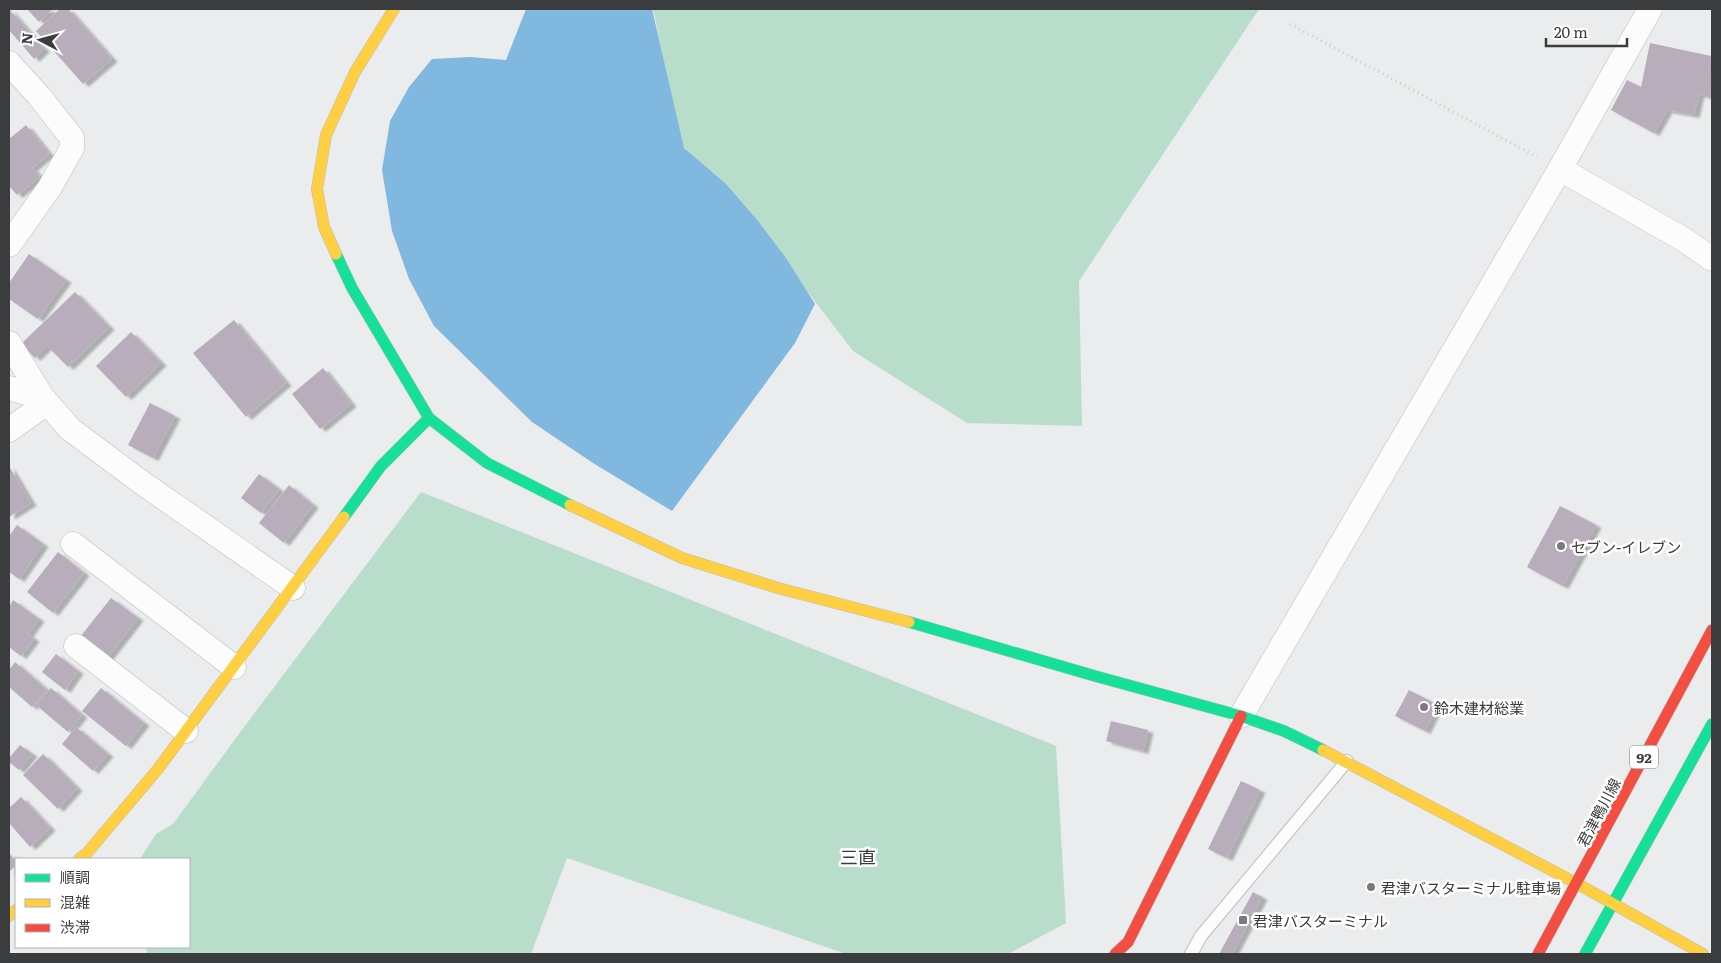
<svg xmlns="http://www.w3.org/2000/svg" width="1721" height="963" font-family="Literata,'Noto Sans JP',serif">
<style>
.green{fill:#b8ddcb}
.water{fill:#81b8e0}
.building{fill:#b8adba;filter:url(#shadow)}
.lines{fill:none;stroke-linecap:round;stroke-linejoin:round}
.lane-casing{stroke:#bcbdbe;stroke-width:14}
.street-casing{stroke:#bcbdbe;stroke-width:25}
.fast-casing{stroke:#bcbdbe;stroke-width:12}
.slow-casing{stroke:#bcbdbe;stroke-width:12}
.jam-casing{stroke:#bcbdbe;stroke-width:12}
.path{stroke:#cacbcb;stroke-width:3;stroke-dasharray:1 4;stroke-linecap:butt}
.lane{stroke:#fcfcfc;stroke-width:12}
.street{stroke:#fcfcfc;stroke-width:24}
.fast{stroke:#16e098;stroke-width:11}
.slow{stroke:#ffcf43;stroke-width:11}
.jam{stroke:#f24e42;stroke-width:11}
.poi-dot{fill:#797a7b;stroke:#fff;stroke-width:2}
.labels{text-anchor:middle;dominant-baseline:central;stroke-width:5;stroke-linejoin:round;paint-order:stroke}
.shield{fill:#fff;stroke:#767677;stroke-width:1}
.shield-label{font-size:14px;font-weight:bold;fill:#3b3c3d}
.poi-label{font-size:15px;fill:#3b3c3d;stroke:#fff;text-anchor:start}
.street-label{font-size:15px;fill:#3b3c3d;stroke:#fff}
.quarter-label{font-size:18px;fill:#3b3c3d;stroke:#fff}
</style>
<defs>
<filter id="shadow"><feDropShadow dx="5.5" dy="3" stdDeviation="1" flood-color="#0004"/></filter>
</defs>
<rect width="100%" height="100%" fill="#ebeced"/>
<path class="green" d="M652 9H1259L1079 281 1082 426 967 423 853 351 748 214 680 143 654 13Z
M421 492 1056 746 1066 923 1008 954H846L567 858 531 954H147L146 947H189V859H140L156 834 173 824 247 723Z"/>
<path class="water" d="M526 9H652L684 148 726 184 758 221 786 258 815 304 795 343 672 511 593 463 532 422 434 326 409 279 392 231 382 170 390 121 409 87 432 59 470 57 506 60Z"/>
<path class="building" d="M9 9 44 49 34 59 9 30Z
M27 9H53L39 22Z
M60 9H68L112 59 83 84 36 31Z
M1650 43 1711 56 1708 70 1712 71V83L1709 97 1699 94 1694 115 1667 110 1654 133 1611 110 1627 80 1641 87Z
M26 125 49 154 32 168 40 177 17 195 9 186V139Z
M29 254 66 280 38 319 9 299V283Z
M75 292 109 327 68 367 47 346 35 358 21 344Z
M234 320 286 383 246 417 193 353Z
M131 332 161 363 126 397 96 366Z
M323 368 351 404 320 429 292 394Z
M150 403 175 416 153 458 128 445Z
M9 466 31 503 9 517Z
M259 474 279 489 261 513 241 498Z
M289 485 313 505 284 543 259 523Z
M1560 506 1596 525 1563 586 1527 567Z
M17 525 43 544 19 579 9 572V536Z
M58 552 84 573 53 613 27 592Z
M111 598 138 618 107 658 80 637Z
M13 600 39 619 28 634 34 639 21 656 9 647V607Z
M56 654 78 671 65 690 42 672Z
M15 662 47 690 32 707 9 687V670Z
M51 688 82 715 68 732 36 705Z
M101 688 144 723 126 746 82 711Z
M1409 690 1438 705 1425 731 1395 716Z
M1111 721 1148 730 1143 751 1106 741Z
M76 727 108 754 93 771 62 744Z
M20 745 32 754 19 770 9 762V758Z
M43 754 77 788 58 809 23 775Z
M1241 781 1260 790 1227 858 1208 849Z
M21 797 50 828 30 847 9 823V808Z
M9 853 16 861V865L9 872Z
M1253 892 1262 897 1232 954H1219Z"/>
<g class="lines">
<g class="lane-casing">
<path id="lane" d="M1191 954 1201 936 1347 761"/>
</g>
<g class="street-casing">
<path id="street" d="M9 63 39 96 72 138V148L50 187 9 245
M1560 169 1683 239 1712 259
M9 343 43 398 70 429 141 482 293 588
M9 388 43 398
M9 430 47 403
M73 544 234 667
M76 646 186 731
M1241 716 1560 169 1650 9"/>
</g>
<g class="fast-casing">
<path id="fast" d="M336 254 352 288 429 418 487 463 570 505
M344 517 381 466 429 418
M909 622 1095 676 1241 716 1284 731 1323 750
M1585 954 1712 724"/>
</g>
<g class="slow-casing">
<path id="slow" d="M336 254 324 227 317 189 326 135 355 72 394 9
M570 505 682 558 778 588 909 622
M1323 750 1576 883 1703 954
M79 859 87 853 158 769 344 517
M9 916 16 910"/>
</g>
<g class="jam-casing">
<path id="jam" d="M1115 954 1128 942 1241 716
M1538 954 1712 630"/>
</g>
<path class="path" d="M1290 24 1537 157"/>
<use href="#lane" class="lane"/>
<use href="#street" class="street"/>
<use href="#fast" class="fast"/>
<use href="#slow" class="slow"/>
<use href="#jam" class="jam"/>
</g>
<g class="poi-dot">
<circle cx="1561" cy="546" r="5"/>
<circle cx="1424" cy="707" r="5"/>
<circle cx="1371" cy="887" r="5"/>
<rect x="1238" y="915" width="10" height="10" rx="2.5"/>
</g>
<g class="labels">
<rect class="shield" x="1630" y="745.5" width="28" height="23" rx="4"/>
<g class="shield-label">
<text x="1644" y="757">92</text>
</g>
<g class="poi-label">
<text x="1571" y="546">セブン-イレブン</text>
<text x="1434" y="707">鈴木建材総業</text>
<text x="1381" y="887">君津バスターミナル駐車場</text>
<text x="1253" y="920">君津バスターミナル</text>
</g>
<g class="street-label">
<text transform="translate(1598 812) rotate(-62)">君津鴨川線</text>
</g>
<g class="quarter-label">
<text x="858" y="856">三直</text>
</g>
</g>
<rect width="1721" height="963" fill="none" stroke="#3b3c3d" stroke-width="20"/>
<rect x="15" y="858" width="175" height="90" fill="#ffffff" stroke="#b1b1b1"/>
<rect x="25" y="874" width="25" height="8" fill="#16e098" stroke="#b1b1b1"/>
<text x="60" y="883" font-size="15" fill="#3b3c3d">順調</text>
<rect x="25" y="899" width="25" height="8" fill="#ffcf43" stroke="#b1b1b1"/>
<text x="60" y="908" font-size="15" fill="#3b3c3d">混雑</text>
<rect x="25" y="924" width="25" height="8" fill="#f24e42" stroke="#b1b1b1"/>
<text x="60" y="933" font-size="15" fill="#3b3c3d">渋滞</text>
<g transform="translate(40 40) rotate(276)" stroke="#ffffff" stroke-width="4" paint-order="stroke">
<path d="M0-4L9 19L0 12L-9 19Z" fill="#3b3c3d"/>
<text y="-8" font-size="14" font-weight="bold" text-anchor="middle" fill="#3b3c3d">N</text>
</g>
<path d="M1546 38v8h81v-8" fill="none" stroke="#3b3c3d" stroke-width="2.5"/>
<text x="1554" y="38" font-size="15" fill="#3b3c3d" stroke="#ffffff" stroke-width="4" paint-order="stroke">20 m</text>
</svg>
